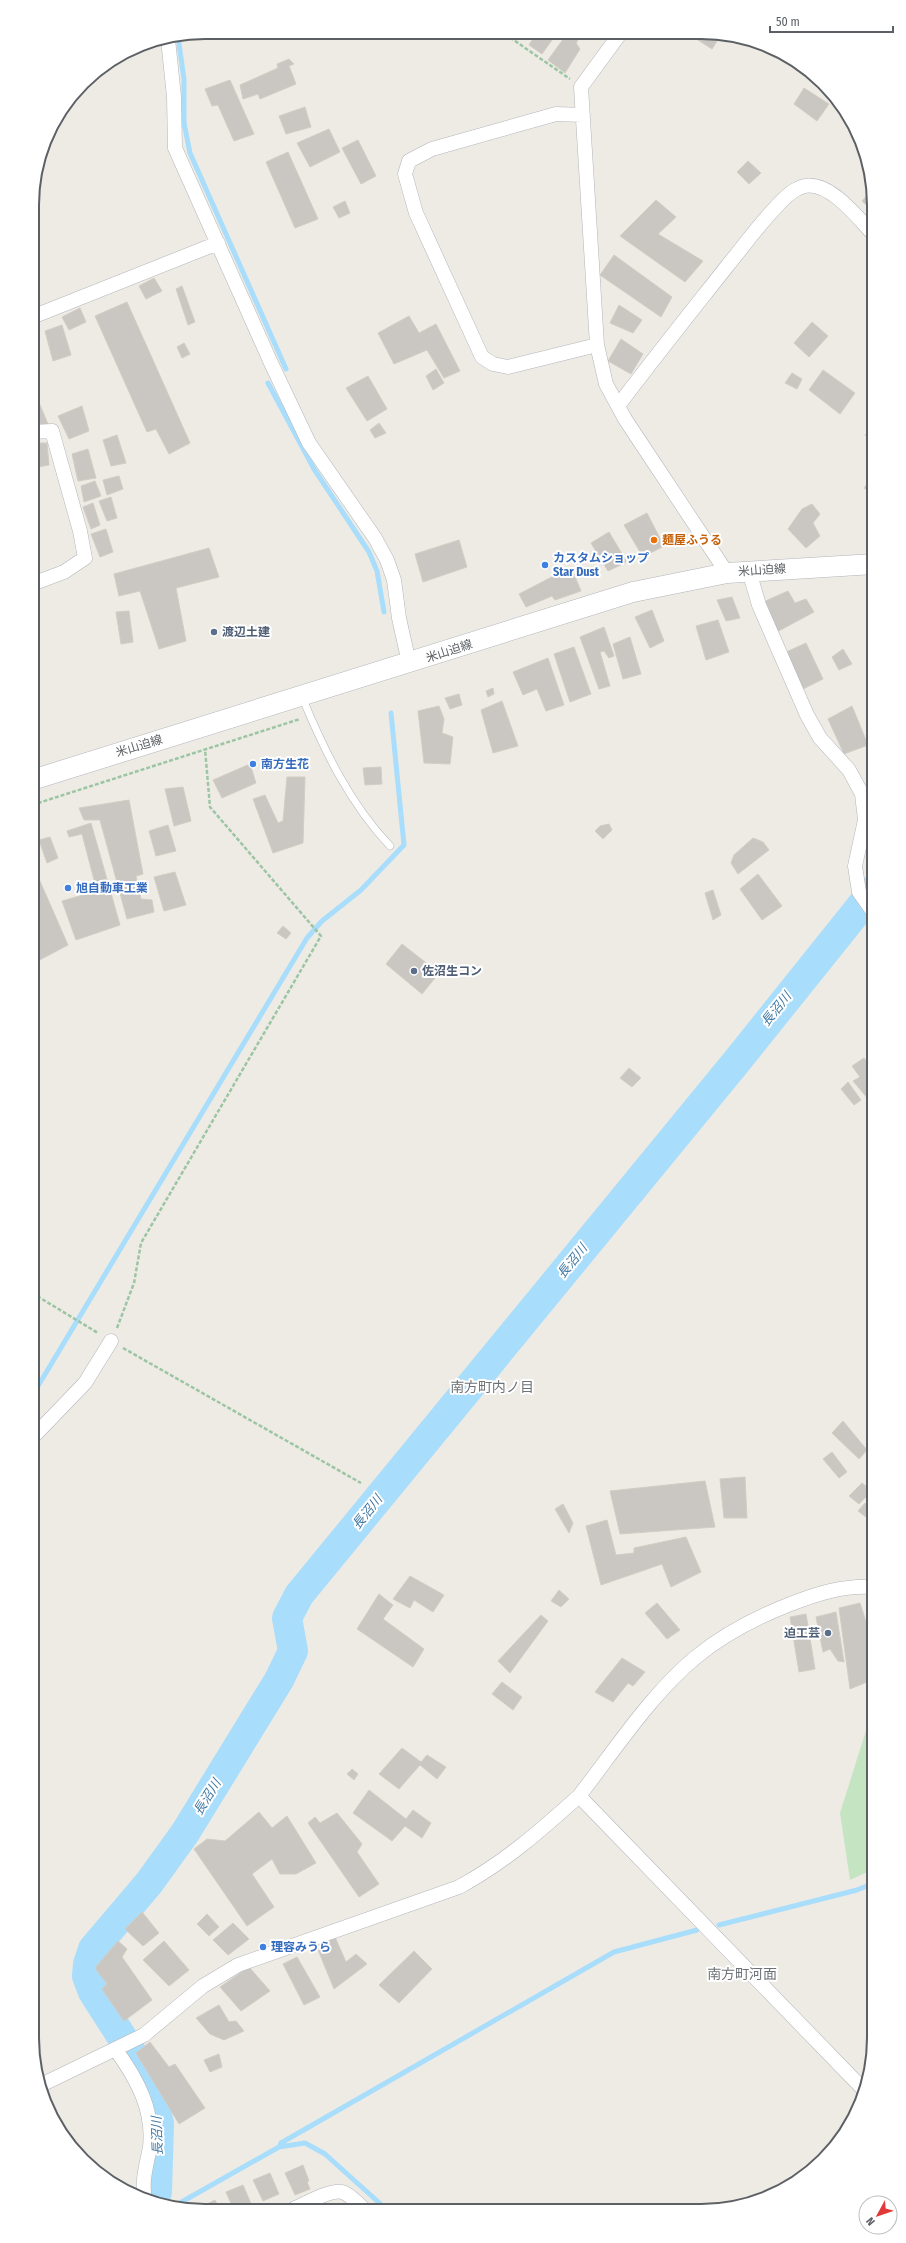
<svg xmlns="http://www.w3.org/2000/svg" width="906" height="2243" font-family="'Fira Sans Condensed','Noto Sans JP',sans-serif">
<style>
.green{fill:#c5e5c2}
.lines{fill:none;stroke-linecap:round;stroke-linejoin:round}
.stream{stroke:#a8ddfb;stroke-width:5}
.river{stroke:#a8ddfb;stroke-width:30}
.building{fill:#cac6c2;stroke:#d3cdc3}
.service-casing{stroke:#b2b5b9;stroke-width:8}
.minor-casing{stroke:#b2b5b9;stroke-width:15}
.secondary-casing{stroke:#b1b4b9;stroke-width:21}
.path{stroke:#9cc5a4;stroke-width:2.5;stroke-dasharray:4 2;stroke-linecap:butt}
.service{stroke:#fff;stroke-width:7}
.minor{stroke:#fff;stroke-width:14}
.secondary{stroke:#fff;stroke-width:20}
.food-dot{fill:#e8710a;stroke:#fff;stroke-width:1.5}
.shop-dot{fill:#3f7fe0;stroke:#fff;stroke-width:1.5}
.service-dot{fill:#5c6f8a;stroke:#fff;stroke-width:1.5}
.labels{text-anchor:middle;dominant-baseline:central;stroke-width:4;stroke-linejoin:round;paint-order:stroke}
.food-label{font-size:12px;font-weight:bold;fill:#c56008;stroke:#fff;text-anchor:start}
.shop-label{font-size:12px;font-weight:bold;fill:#366cbe;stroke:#fff;text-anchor:start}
.street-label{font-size:12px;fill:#5c6064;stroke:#fff}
.service-label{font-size:12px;font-weight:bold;fill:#4e5e75;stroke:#fff;text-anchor:start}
.water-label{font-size:13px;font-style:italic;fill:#4279a4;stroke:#fff}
.quarter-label{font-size:14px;fill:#6d7276;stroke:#fff}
.rim{fill:none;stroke:#5c6064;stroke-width:2}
</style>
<rect width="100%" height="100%" fill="#eeebe5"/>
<path class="green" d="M874 1705V1869L850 1880 840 1813Z"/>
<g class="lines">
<path class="stream" d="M178 37 184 79V123L190 153 286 369
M268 383 314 469 369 552 377 571 384 612
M872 894 869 858 874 823
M32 1396 307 938 322 921 361 890 404 845 391 713
M719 1925 857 1890 874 1883
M279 2147 281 2143 614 1952 697 1930
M171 2208 279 2147 305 2143 325 2154 386 2209"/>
<path class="river" d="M145 2199 157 2192 159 2124 152 2092 136 2059 93 1992 87 1976 88 1964 93 1949 149 1883 185 1833 279 1680 293 1651 287 1618 299 1595 737 1061 874 890"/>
</g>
<path class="building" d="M536 34H543L552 40 542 54 529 45Z
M567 34H582L576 43 580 49 565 73 548 60Z
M690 35H721L712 49Z
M289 59 294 64 289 66 296 84 260 99 258 94 243 99 240 85 278 68 277 64Z
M230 80 254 134 234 141 218 105 212 106 205 89Z
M804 88 829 104 817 121 794 104Z
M305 107 311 127 286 134 279 116Z
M329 129 340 152 310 167 297 143Z
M358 140 376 176 361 184 342 148Z
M288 152 318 219 295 228 266 162Z
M748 161 761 173 749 184 737 172Z
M872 190 874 205 873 211 862 201Z
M656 200 676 217 658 234 703 261 685 282 620 236Z
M345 201 350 213 339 218 333 207Z
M614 255 672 297 661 317 600 275Z
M154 278 162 291 146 299 139 286Z
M182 286 195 322 188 325 176 289Z
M127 302 190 443 169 454 156 429 147 432 95 316Z
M619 305 642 320 633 333 610 323Z
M80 308 86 322 69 330 62 317Z
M409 316 419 333 436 324 460 371 444 378 427 350 394 364 378 333Z
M812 322 828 336 809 357 794 343Z
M62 325 71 355 53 361 45 331Z
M621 339 643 354 631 374 608 361Z
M184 343 190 354 182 358 177 347Z
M436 369 444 383 433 390 426 376Z
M823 370 855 393 840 414 809 390Z
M792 373 802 379 797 389 785 383Z
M368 376 387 409 367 421 346 388Z
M32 386 48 424 32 429Z
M82 406 89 431 69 439 58 416Z
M379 423 386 433 375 438 370 430Z
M874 426V442L865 435Z
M117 435 126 463 111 466 103 440Z
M32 443H47L49 465 32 468Z
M88 449 96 478 78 481 72 454Z
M119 476 123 489 107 495 103 480Z
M874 476V495L864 488Z
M95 481 101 496 84 502 81 486Z
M111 497 117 518 107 521 99 501Z
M93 503 100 525 91 529 83 507Z
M812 504 820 514 813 523 820 536 806 548 788 529 802 509Z
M647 513 664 546 643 557 624 525Z
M106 529 113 552 100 557 91 534Z
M609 532 627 562 608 571 591 543Z
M459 540 467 567 423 582 415 554Z
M209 548 219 577 176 588 186 641 159 649 140 591 119 596 114 574Z
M571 567 581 591 555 600 552 596 526 607 519 594Z
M788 591 795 603 806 599 814 612 775 633 761 603Z
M732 597 740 618 726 621 717 600Z
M652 610 664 641 650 648 635 617Z
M129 611 133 642 121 644 116 612Z
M718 620 729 652 706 660 696 626Z
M604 627 614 656 609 658 604 651 600 652 610 686 599 689 580 637Z
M630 637 641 674 623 679 613 644Z
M806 643 823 679 803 689 784 653Z
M574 647 591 694 570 702 554 654Z
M843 649 852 664 839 670 832 657Z
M548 658 564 705 546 711 537 689 523 695 513 672Z
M493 688 494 694 488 697 486 691Z
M459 694 462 705 450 709 445 698Z
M502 701 518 746 493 753 481 710Z
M439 706 444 719 442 733 453 737 450 764 424 763 418 711Z
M852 706 868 745 844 754 828 719Z
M250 764 256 783 222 798 213 780Z
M381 767 382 784 365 785 363 768Z
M287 777H305L303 843 273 853 253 799 265 795 278 823 283 821Z
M183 787 191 821 174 826 165 789Z
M129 800 143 874 136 876 141 899 152 900 154 912 127 919 100 820H84L79 808Z
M91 823 120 925 76 940 62 901 97 891 82 834 69 837 67 831Z
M609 824 612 830 603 839 595 831 600 826Z
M168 825 176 851 156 856 149 831Z
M50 837 58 858 47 863 39 840Z
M753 838 763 842 769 850 738 874 731 863 734 855Z
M32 863 68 945 34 963 32 960Z
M175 872 186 905 164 911 154 877Z
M758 874 782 906 762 920 740 889Z
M713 890 721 915 713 920 705 893Z
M283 926 291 933 286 939 277 933Z
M402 944 439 973 422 994 386 964Z
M864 1058 874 1072V1106L853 1081 860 1077 852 1066Z
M629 1068 641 1078 632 1087 620 1078Z
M848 1082 861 1100 854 1105 841 1089Z
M843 1421 867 1450 859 1459 832 1433Z
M832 1452 847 1472 839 1478 823 1459Z
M745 1477 747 1518H724L720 1479Z
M705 1481 715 1527 620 1534 610 1491Z
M862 1483 872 1491 859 1504 849 1496Z
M865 1503 874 1509V1523L858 1511Z
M563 1504 573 1523 569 1533 555 1509Z
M607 1520 616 1555 634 1553V1548L686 1537 701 1572 671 1587 662 1564 601 1585 586 1526Z
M410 1576 444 1595 433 1612 414 1600 410 1608 393 1599Z
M559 1590 569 1599 561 1607 551 1601Z
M379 1594 393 1605 383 1619 424 1649 413 1667 357 1629Z
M657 1603 680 1630 667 1639 645 1613Z
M860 1603 869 1631 874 1632V1671H869L867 1682 850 1689 839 1608Z
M836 1612 844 1662 838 1661 830 1649 823 1652 816 1617Z
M806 1614 815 1669 799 1672 790 1617Z
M541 1615 548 1621 510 1673 498 1661Z
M622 1658 645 1672 633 1686 628 1683 613 1702 595 1692Z
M502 1682 522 1697 513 1710 492 1694Z
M402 1748 421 1762 427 1755 446 1767 437 1779 420 1765 399 1789 379 1774Z
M352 1769 358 1774 354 1780 347 1774Z
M369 1790 406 1819 413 1810 431 1823 422 1838 405 1826 392 1841 353 1813Z
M259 1812 272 1828 287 1816 316 1863 296 1874H280L272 1859 252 1874 274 1907 247 1926 194 1849 207 1839 225 1841Z
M337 1813 362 1844 357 1852 379 1884 359 1897 308 1823 315 1817 320 1823Z
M142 1912 159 1933 143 1946 125 1929Z
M207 1914 219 1927 209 1936 197 1924Z
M233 1923 249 1939 228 1955 213 1940Z
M335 1937 346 1962 356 1954 367 1964 334 1989 316 1945Z
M118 1941 127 1949 122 1957 152 2000 124 2021 102 1989 107 1984 95 1968Z
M164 1941 189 1970 169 1986 143 1960Z
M414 1951 432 1969 399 2003 379 1985Z
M297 1957 320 1997 304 2005 283 1964Z
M249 1967 270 1991 241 2011 220 1987Z
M219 2005 229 2022 236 2021 244 2031 224 2040 210 2034 196 2018Z
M150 2042 169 2067 175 2064 205 2108 179 2124 136 2053Z
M219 2054 222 2067 210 2072 204 2060Z
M303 2165 309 2181 307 2182 310 2189 295 2195 285 2173Z
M270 2173 279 2194 263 2201 253 2180Z
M243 2185 252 2206 247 2208H233L226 2192Z
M215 2200 219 2208H199Z"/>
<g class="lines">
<g class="service-casing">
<path id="service" d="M302 697C324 750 350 804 390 846"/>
</g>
<g class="minor-casing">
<path id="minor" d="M619 35 581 87 597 345 606 384 625 419 727 573
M168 39 174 97 175 148 271 363 309 443 375 538 387 560 394 580 399 618 409 663
M583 115 556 114 432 149 409 161 405 174 416 213 482 357 493 364 508 367 597 345
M32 317 218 243
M618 406C654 358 691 312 728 265 747 242 765 216 787 196 791 192 799 187 805 186 830 181 859 219 874 235
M749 571 759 605 807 715 820 738 849 770 862 794 865 820 855 866 859 892 874 913
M32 584 64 572 85 558 80 531 52 431 32 432
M32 1438 85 1383 111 1341
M116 2050C137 2079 154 2110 150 2147 147 2164 141 2181 145 2199
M39 2086 144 2035 203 1986 238 1965 459 1887C505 1862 540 1831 579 1796
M864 2090 579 1796C614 1751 652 1693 696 1657 724 1634 755 1618 788 1605 816 1594 843 1585 874 1587
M295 2208C305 2204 331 2189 342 2192 350 2194 357 2203 364 2209"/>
</g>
<g class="secondary-casing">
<path id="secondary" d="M32 780 633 592 727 573 874 564"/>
</g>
<path class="path" d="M505 34 570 79
M32 805 300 719
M32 1293 98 1333
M117 1328 134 1283 141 1243 321 936 210 807 205 749
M123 1348 361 1483"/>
<use href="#service" class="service"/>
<use href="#minor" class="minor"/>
<use href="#secondary" class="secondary"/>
</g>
<circle class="food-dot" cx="654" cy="540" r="4"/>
<g class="shop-dot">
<circle cx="545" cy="565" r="4"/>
<circle cx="253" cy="764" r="4"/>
<circle cx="68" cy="888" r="4"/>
<circle cx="263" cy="1947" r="4"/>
</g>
<g class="service-dot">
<circle cx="214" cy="632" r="4"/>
<circle cx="414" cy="971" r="4"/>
<circle cx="828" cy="1633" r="4"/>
</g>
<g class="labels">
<g class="food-label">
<text x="662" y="540">麺屋ふうる</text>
</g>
<g class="shop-label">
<text x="553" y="558">カスタムショップ<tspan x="553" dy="14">Star Dust</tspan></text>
<text x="261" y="764">南方生花</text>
<text x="76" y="888">旭自動車工業</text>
<text x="271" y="1947">理容みうら</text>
</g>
<g class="street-label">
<text transform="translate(762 570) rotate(-4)">米山迫線</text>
<text transform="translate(449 651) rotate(-18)">米山迫線</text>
<text transform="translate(139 746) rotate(-17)">米山迫線</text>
</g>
<g class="service-label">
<text x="222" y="632">渡辺土建</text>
<text x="422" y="971">佐沼生コン</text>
<text x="820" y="1633" text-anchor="end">迫工芸</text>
</g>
<g class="water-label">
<text transform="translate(776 1009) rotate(-51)">長沼川</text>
<text transform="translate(572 1261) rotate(-51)">長沼川</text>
<text transform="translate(367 1512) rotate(-51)">長沼川</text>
<text transform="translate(207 1797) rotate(-58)">長沼川</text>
<text transform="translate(157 2136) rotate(-92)">長沼川</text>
</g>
<g class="quarter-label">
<text x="492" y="1387">南方町内ノ目</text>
<text x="742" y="1974">南方町河面</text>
</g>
</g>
<path d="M0 0H906V2243H0ZM205 39H701A166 166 0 0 1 867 205V2038A166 166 0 0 1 701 2204H205A166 166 0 0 1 39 2038V205A166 166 0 0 1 205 39Z" fill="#fff" fill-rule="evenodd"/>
<path class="rim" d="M205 39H701A166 166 0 0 1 867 205V2038A166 166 0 0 1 701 2204H205A166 166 0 0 1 39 2038V205A166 166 0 0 1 205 39Z"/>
<g transform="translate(878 2215) rotate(230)"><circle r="19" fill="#ffffff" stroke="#bebfc1"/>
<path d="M0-3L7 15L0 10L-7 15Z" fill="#e23837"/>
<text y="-6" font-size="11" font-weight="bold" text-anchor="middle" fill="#5c6064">N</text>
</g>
<path d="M770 26v6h123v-6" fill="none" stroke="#5c6064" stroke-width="2"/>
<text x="776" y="26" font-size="12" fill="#5c6064" stroke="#ffffff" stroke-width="3" paint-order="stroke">50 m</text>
</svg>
